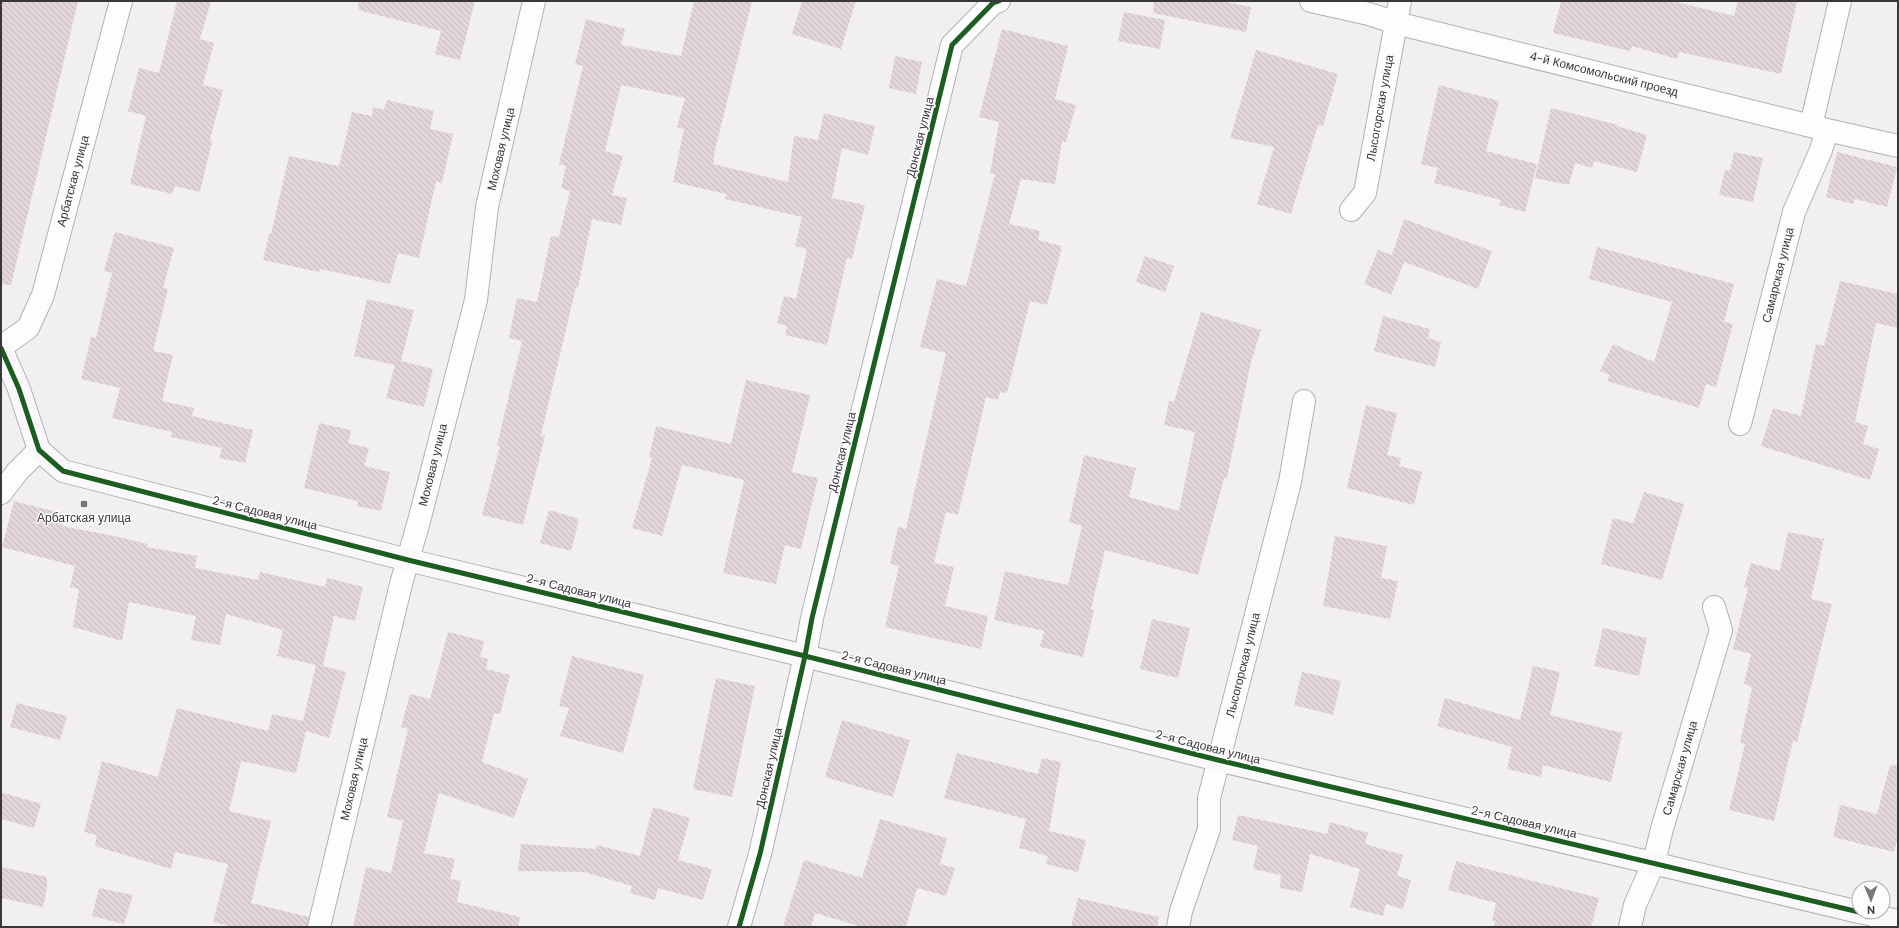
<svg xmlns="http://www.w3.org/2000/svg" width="1899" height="928" font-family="'DM Sans',sans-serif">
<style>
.building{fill:url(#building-back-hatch)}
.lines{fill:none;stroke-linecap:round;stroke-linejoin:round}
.street-casing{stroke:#b3b1b3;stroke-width:24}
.secondary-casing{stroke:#b3b1b3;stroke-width:24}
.street{stroke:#fdfdfd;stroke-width:22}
.secondary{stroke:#faf8fa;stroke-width:22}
.cycleway-casing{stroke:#fffcff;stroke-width:8}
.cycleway{stroke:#1b5e20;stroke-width:5}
.poi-dot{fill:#79777a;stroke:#fffcff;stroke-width:1.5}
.labels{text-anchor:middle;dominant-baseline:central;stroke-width:3;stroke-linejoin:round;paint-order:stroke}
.street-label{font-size:12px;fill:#383739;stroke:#fffcff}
.poi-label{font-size:12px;fill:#383739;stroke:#fffcff}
</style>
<defs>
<pattern id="building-back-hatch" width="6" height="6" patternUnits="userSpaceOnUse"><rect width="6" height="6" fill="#e2d6dc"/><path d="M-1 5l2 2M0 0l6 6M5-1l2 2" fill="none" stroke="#c3b8be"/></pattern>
</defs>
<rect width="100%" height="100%" fill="#f1eff2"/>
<path class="building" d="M1 1H78L11 285 1 284Z
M177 1H211L200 39 214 43 203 85 223 90 210 140 212 141 200 192 175 186 172 194 130 184 146 116 128 111 139 68 159 73Z
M359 1H475L460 60 435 54 441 31 358 10Z
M694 1H752L715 150 713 164 788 182 794 136 818 140 824 113 875 126 868 155 842 148 832 198 865 205 852 259 847 258 827 345 785 335 787 326 777 323 784 296 796 299 807 249 795 246 802 217 725 199 726 194 673 182 684 129 677 127 685 98 621 85 605 151 623 156 612 195 627 198 621 225 592 219 578 288 576 287 541 435 545 436 523 525 482 515 500 446 497 445 522 341 509 338 517 298 537 302 551 236 559 237 570 191 561 188 566 166 559 164 583 66 575 64 586 19 625 29 621 45 681 56Z
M802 1H856L841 49 792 34Z
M1154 1H1220L1251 7 1246 32 1153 13Z
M1561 1H1672L1734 16 1738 1H1797L1781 74 1679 52 1677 59 1632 46 1630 51 1553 33Z
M1124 12 1165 20 1160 49 1118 41Z
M1002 29 1068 46 1055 99 1076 105 1066 142 1062 141 1055 184 1021 179 1009 224 1040 231 1038 240 1062 246 1047 305 1030 301 1007 393 1000 392 998 400 986 397 958 515 946 512 934 563 954 567 945 606 988 616 981 649 885 627 899 566 890 564 898 527 906 529 946 353 920 347 937 279 966 286 995 174H990L999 122 979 117Z
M1256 50 1338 74 1323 126 1318 125 1291 214 1257 204 1274 147 1230 138Z
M895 56 922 62 916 94 889 88Z
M1439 85 1499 101 1486 151 1537 164 1525 212 1499 205 1501 200 1434 183 1438 168 1421 164Z
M387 100 434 111 430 129 453 134 442 183 436 181 419 258 398 253 390 284 320 269 319 272 263 260 269 234H271L289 156 339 166 352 112 372 116 373 107 384 110Z
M1551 108 1618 125 1617 126 1647 135 1637 172 1594 161 1592 168 1575 163 1569 185 1535 178Z
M1734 152 1763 158 1753 202 1719 195 1725 170 1730 171Z
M1837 152 1897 167 1887 207 1855 199 1853 204 1826 197Z
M1404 219 1492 251 1478 289 1404 262 1391 295 1364 284 1378 250 1392 255Z
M115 232 174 248 163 288 168 289 153 351 173 355 162 401 194 408 192 416 253 430 245 463 219 458 222 448 171 437 172 432 112 418 120 388 81 379 91 337 96 338 112 273 104 271Z
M1597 247 1734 284 1724 322 1733 324 1716 387 1706 384 1699 408 1607 381 1610 375 1600 371 1613 344 1654 362 1672 302 1589 279Z
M1145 256 1174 266 1165 292 1136 282Z
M1840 281 1898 294V328L1876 323 1855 422 1868 426 1863 444 1879 449 1870 480 1761 446 1773 408 1801 416 1816 344 1824 346Z
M367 299 414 310 401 361 433 369 424 407 386 398 395 365 354 356Z
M1201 312 1261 330 1251 362 1227 478H1224L1198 575 1105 550 1091 609 1094 610 1083 657 1040 647 1044 631 994 620 1005 571 1068 585 1082 526 1069 522 1084 455 1136 468 1129 497 1179 511 1195 432 1164 425 1169 401 1174 402Z
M1383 316 1430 329 1428 338 1441 342 1435 367 1374 351Z
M746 380 810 395 792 472 818 478 801 549 785 545 776 584 723 573 744 480 682 465 662 536 632 528 652 458 649 457 656 426 731 444Z
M1366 405 1397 413 1387 455 1401 458 1399 466 1422 472 1414 505 1347 488Z
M319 423 351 430 348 443 369 448 364 466 390 472 381 511 357 506 358 501 304 488Z
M1644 492 1684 504 1662 580 1601 564 1613 518 1633 523Z
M14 501 65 514 62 526 114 536 148 544 147 547 197 556 195 568 258 580 260 572 325 587 327 578 363 587 355 621 334 616 323 666 346 672 329 738 306 731 296 773 241 761 229 811 271 821 251 903 309 917 307 927H234L213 922 228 864 175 852 171 869 95 846 97 835 84 832 102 761 158 777 177 708 268 731 272 714 303 721 316 665 277 656 283 630 226 614 220 645 191 640 196 616 129 602 122 641 73 627 79 589 70 587 75 566 2 547Z
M549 510 579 519 571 551 540 543Z
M1788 532 1824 539 1811 599 1832 604 1797 742 1793 741 1774 821 1729 810 1745 744 1740 743 1752 688 1744 683 1751 654 1733 649 1748 588 1744 587 1751 563 1780 571Z
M1335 536 1387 546 1381 578 1398 581 1390 619 1323 606Z
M1152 619 1190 628 1178 678 1140 669Z
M1603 628 1647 638 1639 676 1594 666Z
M448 632 484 641 480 657 488 659 486 669 510 675 500 714 494 713 482 762 528 779 514 818 439 793 424 853 455 859 450 879 461 881 457 902 520 917 518 927H353L366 867 391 873 403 821 387 817 408 729 401 727 410 694 430 699Z
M572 656 644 675 623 753 560 736 569 708 559 706Z
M1533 666 1560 672 1550 715 1622 733 1611 782 1543 765 1541 777 1507 769 1512 747 1437 726 1445 698 1520 720Z
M1302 672 1341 681 1333 715 1294 705Z
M716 678 755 686 732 797 693 789Z
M17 703 67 716 60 740 10 727Z
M842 720 910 740 893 797 825 777Z
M957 753 1038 774 1042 758 1061 762 1049 831 1086 840 1078 872 1046 864 1048 856 1019 848 1026 819 944 798Z
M1890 765 1898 766V836L1894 852 1833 837 1840 805 1877 814Z
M1 792 41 804 34 828 1 819Z
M653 807 690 818 678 860 712 869 703 900 658 888 655 900 630 893 632 886 584 872 518 871 521 844 596 849 597 845 640 856Z
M1238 815 1327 834 1330 822 1368 833 1365 844 1403 855 1397 876 1411 880 1403 909 1386 904 1383 916 1350 907 1360 869 1310 854 1302 892 1280 888 1281 875 1253 869 1258 846 1232 840Z
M880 819 947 838 940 864 955 868 946 896 917 888 906 927H862L815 913 811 927H783L804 860 862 878Z
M1456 861 1599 898 1591 927H1494L1495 921H1492L1496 903 1448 890Z
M1 867 47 877V888L43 907 1 898Z
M99 888 133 895 124 924 92 916Z
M1078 898 1159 917 1157 927H1071Z"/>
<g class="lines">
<g class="street-casing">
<path id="street" d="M1311 1 1369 14 1396 23 1827 130 1898 146
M1811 126 1840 1
M1351 210 1365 193 1400 1
M1 347 28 328 43 295 121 1
M1740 424 1794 212 1821 150 1827 130
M1 493 17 472 39 450
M319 927 401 584 419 521 476 300 487 207 534 1
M739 927 760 854 805 656 812 618 952 45 993 3 999 1
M1178 927 1181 911 1209 829V798L1290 482 1304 401
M1630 927 1635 905 1654 862 1662 829 1721 630 1714 607"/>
</g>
<g class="secondary-casing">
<path id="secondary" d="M1 348 19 389 39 450 63 471 408 560 805 656 1218 760 1859 912
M1860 912 1898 921"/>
</g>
<use href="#street" class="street"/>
<use href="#secondary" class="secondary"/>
<g class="cycleway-casing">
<path id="cycleway" d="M1 348 19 389 39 450 63 471 408 560 805 656 1218 760 1859 912
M739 927 760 854 805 656 812 618 952 45 993 3 999 1"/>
</g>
<use href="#cycleway" class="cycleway"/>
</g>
<rect class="poi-dot" x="80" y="500" width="8" height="8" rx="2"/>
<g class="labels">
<g class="street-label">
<text transform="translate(1604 74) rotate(14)">4-й Комсомольский проезд</text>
<text transform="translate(1380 108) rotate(-80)">Лысогорская улица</text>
<text transform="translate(920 137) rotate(-76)">Донская улица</text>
<text transform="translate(501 149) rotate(-77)">Моховая улица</text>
<text transform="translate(73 181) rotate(-75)">Арбатская улица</text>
<text transform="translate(1778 275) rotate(-76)">Самарская улица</text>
<text transform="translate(842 452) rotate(-76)">Донская улица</text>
<text transform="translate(433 465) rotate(-76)">Моховая улица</text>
<text transform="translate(265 513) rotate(14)">2-я Садовая улица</text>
<text transform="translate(579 591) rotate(14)">2-я Садовая улица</text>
<text transform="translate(1243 665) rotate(-76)">Лысогорская улица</text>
<text transform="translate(894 668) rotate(14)">2-я Садовая улица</text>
<text transform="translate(1208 747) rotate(14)">2-я Садовая улица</text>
<text transform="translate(769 768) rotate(-77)">Донская улица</text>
<text transform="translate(1680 768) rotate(-74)">Самарская улица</text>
<text transform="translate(354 779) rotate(-77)">Моховая улица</text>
<text transform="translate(1524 822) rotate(13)">2-я Садовая улица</text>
</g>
<g class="poi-label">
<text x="84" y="518">Арбатская улица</text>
</g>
</g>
<rect width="1899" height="928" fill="none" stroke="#383739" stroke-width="4"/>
<g transform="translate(1871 900) rotate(179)"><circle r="19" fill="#fffcff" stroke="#afadb0"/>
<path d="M0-3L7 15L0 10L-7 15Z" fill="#79777a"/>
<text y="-6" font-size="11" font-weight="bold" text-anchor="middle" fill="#383739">N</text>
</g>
</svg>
